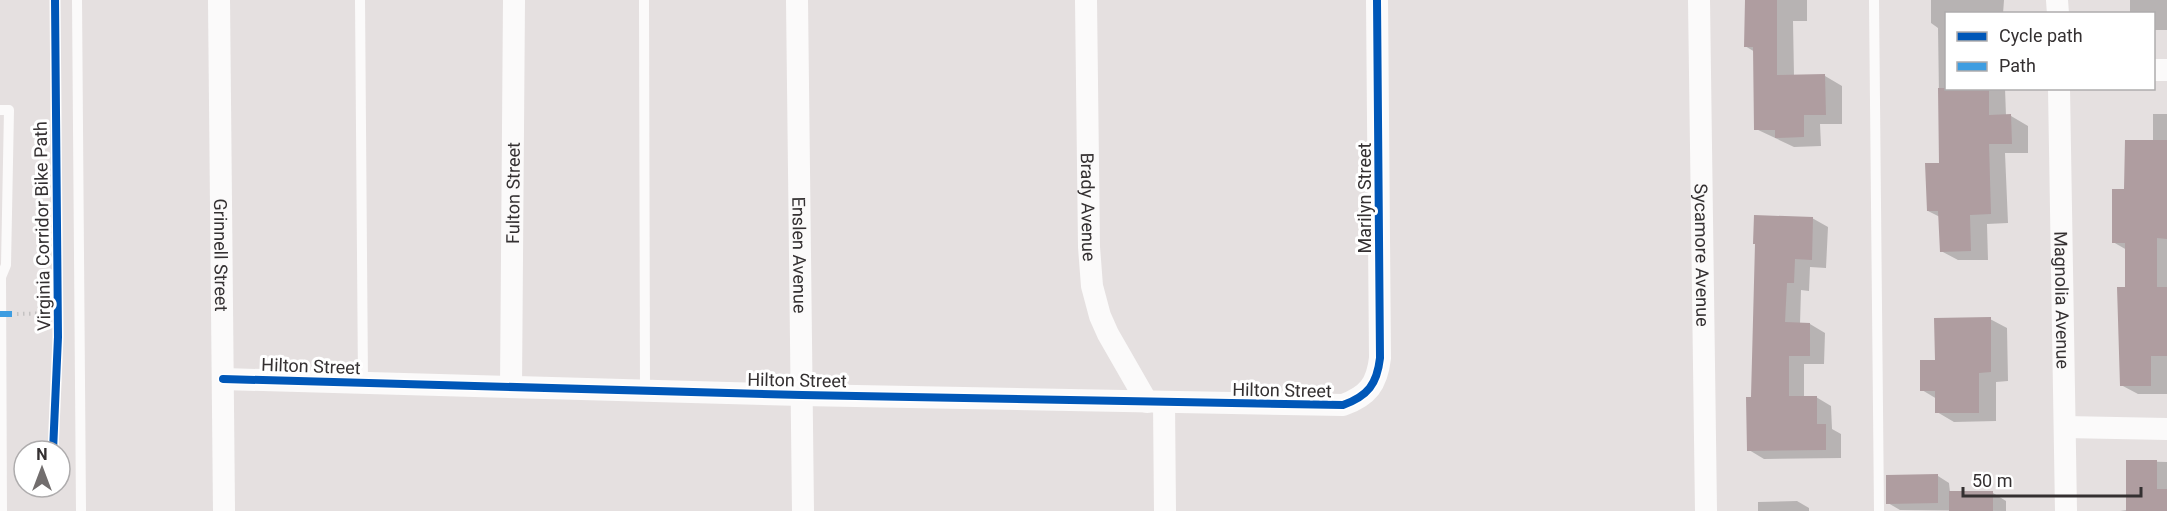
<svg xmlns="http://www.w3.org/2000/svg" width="2167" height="511" font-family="Roboto,sans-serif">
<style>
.shadow{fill:#0003}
.building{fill:#af9da0}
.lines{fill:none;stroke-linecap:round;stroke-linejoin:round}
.path{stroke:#c4c2c2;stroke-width:4;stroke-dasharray:1.5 4.5;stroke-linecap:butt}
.service{stroke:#fbfafa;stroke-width:10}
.minor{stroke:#fbfafa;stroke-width:22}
.quiet{stroke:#3e9de1;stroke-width:6;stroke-dasharray:12 6;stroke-linecap:butt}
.cycleway-casing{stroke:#fff;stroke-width:11}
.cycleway{stroke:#0057b8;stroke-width:8}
.labels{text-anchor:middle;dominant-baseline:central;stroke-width:6;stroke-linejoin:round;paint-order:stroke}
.street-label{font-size:18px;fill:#343031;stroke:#fff}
</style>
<rect width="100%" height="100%" fill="#e5e0e0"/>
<path class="shadow" d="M1746 0H1807V21H1793L1794 76H1825L1842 86V124H1820L1821 146 1794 147 1756 129 1755 52 1745 46Z
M1931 0H2004L2003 14H1946V88H2005L2006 116H2011L2028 126V153H2005L2008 223 1987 224 1988 260H1958L1941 251 1940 217 1928 211 1940 164 1938 28 1931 23Z
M2130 0H2167V30H2154V14H2130Z
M2153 114H2167V394H2138L2121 385 2127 289V250L2113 242 2126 190 2153 141Z
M1812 218 1828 227 1826 268 1810 267 1809 291 1801 290 1800 324H1810L1825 333 1824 364H1804V398L1816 397 1831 406 1832 429 1841 434V458L1764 459 1749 450 1753 398 1757 244Z
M1990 319 2007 328 2008 381 1996 382V421L1954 422 1937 412V399L1922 390 1936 361Z
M2127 461 2167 462V511H2120L2127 510Z
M1938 476 1949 483 1950 492 1993 493 2006 501V511L1900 510 1888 503Z
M1797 501 1809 508V511H1758V502Z"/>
<path class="building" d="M1745 0H1777V75L1825 74 1826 115H1804V137L1775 138V130H1754L1753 47H1744Z
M1938 88H1989V115L2011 114 2012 144H1989L1991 214 1970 215 1971 251 1940 252 1938 211H1927L1925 163H1939Z
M2125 140H2167V239L2157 238V287H2167V356H2151V386H2120L2117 287H2125V243H2112V189H2124Z
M1754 215 1813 217 1812 260 1795 259 1794 283H1787L1785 322 1810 323V356H1789V396H1817V424H1826V450L1747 451 1746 397H1751L1755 244H1753Z
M1991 317V372L1979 373V413H1935V391H1920V360H1935L1934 318Z
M2126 460H2157V489H2167V511H2126Z
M1938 474V503L1886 504V475Z
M1949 491H1993V511H1949Z"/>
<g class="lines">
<path class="path" d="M17 314 58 313"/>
<path class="service" d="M77 0 81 511
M360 0 363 383
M644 0 645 391
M1874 0 1879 511
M0 110H9L6 265 1 277 2 511"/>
<g class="minor">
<path id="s1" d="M219 0 224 511"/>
<path id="s2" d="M797 0 803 511"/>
<path id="s3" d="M1086 0 1089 247 1092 286 1100 316 1108 334 1147 402"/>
<path id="s4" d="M1699 0 1706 511"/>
<path d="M2057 0 2058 14"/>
<path d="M2154 70H2167"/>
<path id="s5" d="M2059 88 2066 511"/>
<path d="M223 379 802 395 1343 405C1368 396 1377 384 1380 358L1377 0"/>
<path id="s6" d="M511 387 514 0"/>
<path d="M1164 403 1165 511"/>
<path d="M2065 427 2167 429"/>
</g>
<path class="quiet" d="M0 314H14"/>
<g class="cycleway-casing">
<path id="cycleway" d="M223 379 802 395 1343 405C1368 396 1377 384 1380 358L1377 0
M53 451 58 337 55 0"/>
</g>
<use href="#cycleway" class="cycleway"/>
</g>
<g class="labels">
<g class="street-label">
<text stroke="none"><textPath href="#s6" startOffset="194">Fulton Street</textPath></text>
<text transform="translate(1364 198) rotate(-90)">Marilyn Street</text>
<text stroke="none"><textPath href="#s3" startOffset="207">Brady Avenue</textPath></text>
<text transform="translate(42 226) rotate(-91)">Virginia Corridor Bike Path</text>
<text stroke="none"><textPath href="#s1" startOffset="255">Grinnell Street</textPath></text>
<text stroke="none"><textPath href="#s2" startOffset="255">Enslen Avenue</textPath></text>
<text stroke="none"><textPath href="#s4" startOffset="255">Sycamore Avenue</textPath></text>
<text stroke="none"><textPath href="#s5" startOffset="212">Magnolia Avenue</textPath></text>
<text transform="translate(311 366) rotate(2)">Hilton Street</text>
<text transform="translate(797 380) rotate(1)">Hilton Street</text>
<text transform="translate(1282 390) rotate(1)">Hilton Street</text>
</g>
</g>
<rect x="1945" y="12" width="210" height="78" fill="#ffffff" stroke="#aeacad" stroke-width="1.5"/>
<rect x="1957" y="32" width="30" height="9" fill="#0057b8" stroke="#aeacad" stroke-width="1.5"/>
<text x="1999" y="42" font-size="18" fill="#343031">Cycle path</text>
<rect x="1957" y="62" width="30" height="9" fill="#3e9de1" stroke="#aeacad" stroke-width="1.5"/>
<text x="1999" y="72" font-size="18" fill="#343031">Path</text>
<g transform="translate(42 469)"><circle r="28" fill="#ffffff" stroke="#aeacad" stroke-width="1.5"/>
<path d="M0-4.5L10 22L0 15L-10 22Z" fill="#726e6e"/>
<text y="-9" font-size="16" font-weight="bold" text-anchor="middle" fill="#343031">N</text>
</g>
<path d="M1963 487v9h178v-9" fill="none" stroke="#343031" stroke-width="3"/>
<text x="1972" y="487" font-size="18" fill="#343031" stroke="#ffffff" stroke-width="4.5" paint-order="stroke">50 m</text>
</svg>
